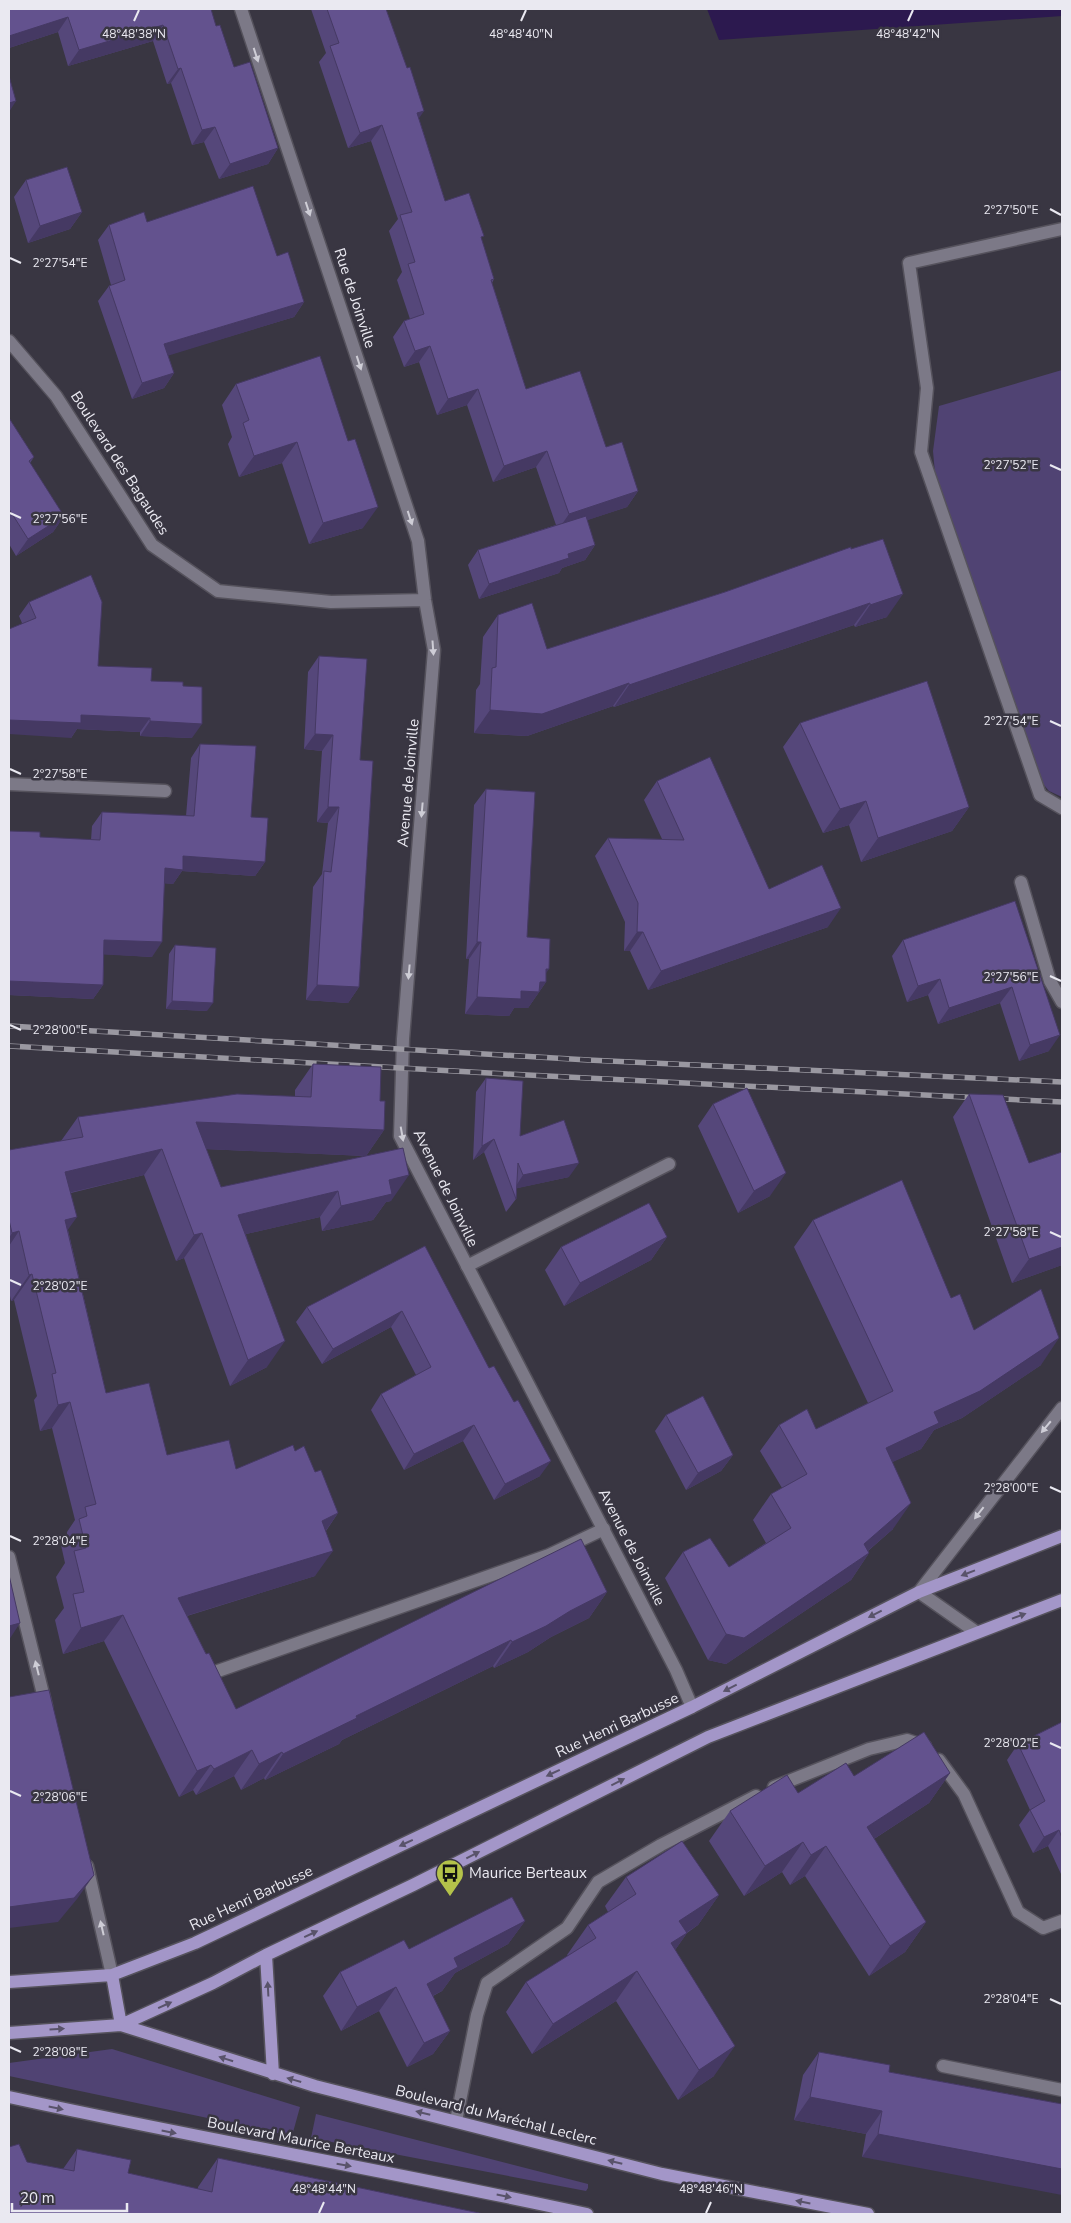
<svg xmlns="http://www.w3.org/2000/svg" width="1071" height="2223" font-family="'Nunito Sans',sans-serif">
<style>
.green{fill:#504373}
.water{fill:#2c194f}
.lines{fill:none;stroke-linecap:round;stroke-linejoin:round}
.lane-casing{stroke:#55525c;stroke-width:15}
.street-casing{stroke:#55525c;stroke-width:15}
.primary-casing{stroke:#55525c;stroke-width:15}
.lane{stroke:#7c7987;stroke-width:12}
.street{stroke:#7c7987;stroke-width:12}
.primary{stroke:#a396c8;stroke-width:12}
.rail-casing{stroke:#9a98a1;stroke-width:5.5}
.rail{stroke:#393642;stroke-width:4;stroke-dasharray:11;stroke-linecap:butt}
.wall{fill:#55477a}
.shaded-wall{fill:#453963}
.building{fill:#63528e;stroke:#453963}
.oneway{fill:#cecdd6}
.oneway2{fill:#59536a}
.ticks{fill:none;stroke:#eae9f1;stroke-width:2}
.labels{text-anchor:middle;dominant-baseline:central;stroke-width:5;stroke-linejoin:round;paint-order:stroke}
.street-label{font-size:15px;fill:#eae9f1;stroke:#393642}
.poi-label{font-size:15px;fill:#eae9f1;stroke:#393642;text-anchor:start}
.ticks-label{font-size:12px;text-anchor:middle;fill:#eae9f1;stroke:#393642;stroke-width:5;stroke-linejoin:round;paint-order:stroke}
</style>
<rect width="100%" height="100%" fill="#393642"/>
<path class="green" d="M1062 370V797L1049 791 1039 779 935 473 933 451 939 406Z
M112 2049 300 2107 292 2136 9 2076V2063Z
M316 2114 588 2184V2188L586 2191 311 2138Z"/>
<path class="water" d="M707 9H1062V16L719 40Z"/>
<g class="lines">
<g class="lane-casing">
<path id="lane" d="M1062 229 909 263 927 388 921 452 1040 795 1062 808
M9 784 165 791
M1021 882 1050 981 1062 1002
M467 1266 669 1164
M215 1672 549 1555 604 1529
M939 1760 964 1794 1018 1912 1043 1928 1062 1921
M774 1787 869 1749 907 1740 925 1746
M943 2066 1062 2090
M456 2121 477 2015 487 1983 567 1928 598 1882 661 1845 756 1796"/>
</g>
<g class="street-casing">
<path id="street" d="M241 9 418 541 425 600 434 650 403 1039 400 1136 676 1670 692 1707
M9 341 56 396 152 545 218 591 331 602 425 600
M9 1557 46 1706
M976 1632 919 1592 1062 1408
M87 1866 112 1975"/>
</g>
<g class="primary-casing">
<path id="primary" d="M266 1955 273 2074
M112 1975 121 2025
M9 1982 112 1975 195 1943 692 1707 919 1592 1062 1536
M121 2025 315 2086 662 2174 868 2214
M9 2033 121 2025 213 1983 266 1955 413 1885 708 1737 1062 1600
M9 2097C201 2139 395 2172 587 2214"/>
</g>
<use href="#lane" class="lane"/>
<use href="#street" class="street"/>
<use href="#primary" class="primary"/>
<g class="rail-casing">
<path id="rail" d="M9 1026 588 1060 1062 1082
M9 1046 507 1074 1062 1102"/>
</g>
<use href="#rail" class="rail"/>
</g>
<path class="wall" d="M9 9 216 26 234 67 278 148 268 164 219 179 204 142 192 145 171 83 167 84 153 41 68 66 58 32 9 48Z
M311 9H386L419 119 445 201 481 240 494 279 492 283 526 389 606 447 638 491 627 507 587 520 595 545 585 560 562 568 559 573 479 599 468 565 478 550 556 525 536 467 493 482 467 405 437 415 419 362 404 367 393 337 404 321 410 319 397 280 402 272 389 231 398 219 371 141 348 148 319 62 326 53Z
M26 180 82 212 70 229 28 243 14 197Z
M147 222 277 256 304 302 294 317 168 355 174 373 164 388 132 399 98 301 109 286 111 285 98 240 109 225Z
M236 384 348 441 363 528 309 544 282 463 239 477 228 444 232 437 222 405Z
M9 418 34 457 30 463 64 516 53 532 16 556 9 544Z
M851 549 887 617 855 627 854 625 614 707 613 706 527 736 474 733 476 690 480 684 483 637 498 615 547 649 725 592Z
M29 602 98 666 151 681 183 686 192 738 140 736V732L77 729 71 738 19 616Z
M319 656 360 760 359 987 348 1003 306 1000 313 887 322 874 328 823 317 822 322 751 304 749 308 672Z
M800 723 969 807 952 831 861 862 849 825 823 833 783 747Z
M200 744 251 817 265 862 255 876 182 871 173 884 165 883 152 957 104 954 103 985 93 999 9 995V831L40 837 91 840 92 826 102 812 186 816 191 758Z
M657 781 769 889 828 927 648 990 630 951H624L625 922 595 856 608 838 662 839 644 800Z
M486 789 527 937 546 974V982L528 1008H514L509 1016 465 1014 469 959H466L474 805Z
M1015 901 1049 1051 1019 1061 1000 1003 938 1024 928 995 907 1002 892 956 903 940Z
M175 945 207 1011 166 1009 169 954Z
M313 1064 380 1101 384 1130 366 1156 206 1149 221 1187 403 1148 391 1201 386 1202 373 1220 322 1231 320 1217 246 1234 267 1367 230 1386 184 1258 176 1261 144 1175 71 1193 68 1230 106 1393 167 1455 236 1469 295 1451 315 1472 338 1513 326 1531 315 1576 187 1616 206 1654 236 1709 607 1592 589 1618 551 1637 528 1652 494 1668 493 1666 342 1740 339 1744 265 1780 264 1778 241 1790 234 1776 196 1795 193 1790 179 1797 104 1641 63 1654 55 1620 64 1608 56 1577 65 1563 61 1545 67 1536V1532L75 1520 52 1428 40 1431 34 1400 37 1396 14 1300 11 1301 9 1291V1150L61 1141 78 1117 295 1097V1090Z
M486 1078 520 1136 569 1177 517 1188 516 1199 506 1212 484 1152 473 1160 476 1092Z
M969 1094 1029 1163 1062 1152V1265L1012 1283 953 1117Z
M713 1104 770 1196 738 1213 698 1126Z
M813 1220 951 1298 974 1330 1041 1365 962 1418 934 1430 921 1449 892 1462 893 1529 868 1551 869 1553 851 1580 726 1664 708 1660 665 1578 683 1552 729 1567 766 1543 753 1520 771 1494 782 1488 760 1451 779 1425 816 1429 868 1403 794 1247Z
M667 1237 651 1260 564 1306 545 1270 561 1247Z
M425 1246 540 1476 494 1500 463 1441 404 1470 371 1410 381 1394 416 1375 391 1327 322 1364 296 1322 307 1307Z
M666 1415 733 1455 721 1471 686 1490 655 1431Z
M1062 1722V1873L1061 1874 1048 1846 1033 1853 1019 1825 1030 1810 1007 1760 1018 1744Z
M950 1773 929 1803 874 1839 926 1922 905 1952 869 1976 805 1876 790 1885 782 1872 744 1896 709 1841 730 1811 798 1793 854 1776Z
M626 1877 719 1895 698 1925 687 1933 675 1950 714 2076 678 2100 616 2001 532 2054 506 2012 526 1982 568 1956 567 1955 588 1925 608 1912 605 1906Z
M525 1921 508 1944 455 1973 442 1991 433 1996 450 2031 433 2054 407 2067 379 2011 341 2031 323 1996 340 1972 409 1949Z
M819 2052 889 2072 1062 2104 862 2157 866 2134 794 2120 803 2075Z
M77 2149 128 2173 198 2189V2187L218 2158 484 2214H9L27 2162 63 2169Z"/>
<path class="shaded-wall" d="M68 17 58 32 9 48V36Z
M163 25 153 41 68 66 79 50Z
M181 68 171 83 167 84 178 69Z
M16 101 9 112V103Z
M424 111 413 127 417 113Z
M382 125 371 141 348 148 360 133Z
M215 127 204 142 192 145 202 130Z
M278 148 268 164 219 179 230 164Z
M82 212 70 229 28 243 40 226Z
M304 302 294 317 154 360 164 344Z
M430 346 419 362 404 367 415 351Z
M174 373 164 388 132 399 142 383Z
M478 389 467 405 437 415 448 399Z
M297 442 282 463 239 477 254 456Z
M547 451 536 467 493 482 504 466Z
M638 491 627 507 558 530 569 514Z
M378 507 363 528 309 544 323 523Z
M64 516 53 532 16 556 28 539Z
M595 545 585 560 562 568 559 573 479 599 489 584 568 554Z
M903 594 887 617 855 627 870 605Z
M870 603 854 625 614 707 629 685Z
M629 683 613 706 527 736 474 733 490 710Z
M81 715 150 718 140 732 77 729 71 738 9 734V720Z
M150 721 202 724 192 738 140 736Z
M315 734 333 735 322 751 304 749Z
M866 801 849 825 823 833 840 809Z
M328 807H339L328 823 317 822Z
M969 807 952 831 861 862 878 838Z
M183 856 265 862 255 876 182 871 173 884 156 883 165 868Z
M841 908 828 927 648 990 661 971Z
M637 932H643L630 951H624Z
M104 940 162 942 152 957 94 954Z
M477 942H481L469 959H466Z
M546 969H549L540 982H546L528 1008H514L509 1016 465 1014 477 997 521 991Z
M940 979 928 995 907 1002 918 986Z
M9 981 103 985 93 999 9 995Z
M317 985 359 987 348 1003 306 1000Z
M1012 987 1000 1003 938 1024 949 1008Z
M172 1001 213 1003 207 1011 166 1009Z
M1060 1035 1049 1051 1019 1061 1030 1045Z
M196 1122 384 1130 366 1156 178 1148Z
M494 1139 484 1152 473 1160 482 1146Z
M162 1149 144 1175 47 1198 65 1172Z
M579 1163 569 1177 514 1189 523 1175Z
M786 1173 770 1196 738 1213 754 1191Z
M409 1175 391 1201 386 1202 373 1220 322 1231 341 1206 389 1180Z
M338 1191 320 1217 220 1240 238 1215Z
M77 1217 59 1242 65 1220Z
M19 1231 9 1246V1238L12 1233Z
M202 1233 184 1258 176 1261 194 1235Z
M667 1237 651 1260 564 1306 580 1283Z
M1062 1247V1265L1012 1283 1029 1259Z
M32 1274 14 1300 11 1301 29 1275Z
M402 1311 391 1327 322 1364 333 1349Z
M1059 1338 1041 1365 962 1418 934 1430 921 1449 867 1474 886 1448 934 1412Z
M285 1341 267 1367 230 1386 248 1360Z
M70 1402 52 1428 40 1431 58 1405Z
M474 1425 463 1441 404 1470 414 1454Z
M733 1455 721 1471 686 1490 698 1473Z
M551 1461 540 1476 494 1500 505 1484Z
M911 1503 893 1529 849 1567 869 1553 851 1580 726 1664 708 1660 726 1634 864 1544Z
M338 1513 320 1539 322 1521Z
M333 1551 315 1576 160 1624 178 1598Z
M607 1592 589 1618 551 1637 528 1652 494 1668 512 1642 570 1611Z
M123 1615 104 1641 63 1654 81 1628Z
M20 1623 9 1640V1626Z
M511 1640 493 1666 342 1740 339 1744 265 1780 283 1754 356 1716Z
M252 1750 234 1776 196 1795 214 1769Z
M282 1752 264 1778 241 1790 259 1764Z
M211 1765 193 1790 179 1797 197 1771Z
M950 1773 929 1803 846 1857 867 1827Z
M1059 1830 1048 1846 1033 1853 1044 1837Z
M803 1842 782 1872 744 1896 765 1866Z
M826 1846 805 1876 790 1885 811 1855Z
M94 1875 77 1899 58 1922 9 1928V1907Z
M719 1895 698 1925 658 1951 679 1921Z
M525 1921 508 1944 455 1973 442 1991 410 2007 427 1984 454 1958Z
M926 1922 905 1952 869 1976 890 1946Z
M687 1933 666 1963 671 1943Z
M637 1971 616 2001 532 2054 553 2024Z
M396 1987 379 2011 341 2031 357 2007Z
M450 2031 433 2054 407 2067 424 2043Z
M735 2046 714 2076 678 2100 699 2070Z
M810 2097 882 2111 866 2134 794 2120Z
M878 2134 1062 2169V2195L862 2157Z"/>
<path class="building" d="M9 9H211L216 26 220 25 234 67 250 62 278 148 230 164 215 127 202 130 181 68 178 69 163 25 79 50 68 17 9 36Z
M327 9H386L407 68 410 67 424 111 417 113 445 201 469 193 484 236 481 237 494 279 491 280 526 389 580 371 606 447 622 442 638 491 569 514 547 451 504 466 478 389 448 399 430 346 415 351 404 321 424 314 408 264 415 262 400 215 412 212 382 125 360 133 330 46 339 43Z
M9 76 16 101 9 103Z
M67 167 82 212 40 226 26 180Z
M253 186 277 256 288 252 304 302 164 344 174 373 142 383 109 286 125 280 109 225 144 212 147 222Z
M320 356 348 441 355 439 378 507 323 523 297 442 254 456 243 423 249 420 236 384Z
M9 418 34 457 29 461 64 516 28 539 9 509Z
M586 516 595 545 568 554 569 558 489 584 478 550Z
M883 539 903 594 870 605V603L629 685V683L542 714 490 710 492 668 496 667 498 615 532 603 547 649 725 592 851 547V549Z
M91 575 102 602 98 666 152 668 151 681 183 682V686L202 687V724L150 721V718L81 715V723L9 720V629L36 618 29 602Z
M319 656 367 659 360 760 373 761 359 987 317 985 324 871 331 872 339 807H328L333 735 315 734Z
M927 681 969 807 878 838 866 801 840 809 800 723Z
M200 744 256 746 251 817 268 818 265 862 183 856V870L165 868 162 942 104 940 103 985 9 981V831L40 832V837L100 840 102 812 194 816Z
M710 757 769 889 822 865 841 908 661 971 643 932H637L638 903 608 838 684 840 657 781Z
M486 789 535 792 527 937 550 939 549 969H546V982H540L539 992 521 991V999L477 997 481 942H477Z
M1015 901 1060 1035 1030 1045 1012 987 949 1008 940 979 918 986 903 940Z
M175 945 216 948 213 1003 172 1001Z
M313 1064 381 1067 380 1101H385L384 1130 196 1122 221 1187 403 1148 409 1175 389 1180 392 1194 341 1206 338 1191 238 1215 285 1341 248 1360 202 1233 194 1235 162 1149 65 1172 77 1217 65 1220 106 1393 149 1383 167 1455 229 1440 236 1469 293 1445 295 1451 304 1446 315 1472 321 1470 338 1513 322 1521 333 1551 178 1598 206 1654 209 1653 236 1709 581 1539 607 1592 570 1611 546 1626 512 1642 511 1640 356 1716 357 1718 283 1754 282 1752 259 1764 252 1750 214 1769 211 1765 197 1771 123 1615 81 1628 73 1594 84 1592 74 1551 86 1548 79 1519 87 1516 85 1507 96 1504 70 1402 58 1405 52 1374 56 1373 32 1274 29 1275 19 1231 12 1233 9 1220V1150L83 1137 78 1117 237 1094 311 1097Z
M486 1078 523 1081 520 1136 564 1120 579 1163 523 1175 518 1163 516 1199 494 1139 482 1146Z
M747 1088 786 1173 754 1191 713 1104Z
M969 1094 1003 1095 1029 1163 1062 1152V1247L1029 1259Z
M902 1180 951 1298 960 1294 974 1330 1041 1289 1059 1338 980 1391 934 1412 939 1423 886 1448 911 1503 864 1544 869 1553 744 1638 726 1634 683 1552 710 1538 729 1567 791 1528 771 1494 807 1474 779 1425 807 1409 816 1429 893 1391 813 1220Z
M649 1203 667 1237 580 1283 561 1247Z
M425 1246 489 1368 494 1366 514 1402 518 1400 551 1461 505 1484 474 1425 414 1454 381 1394 431 1367 402 1311 333 1349 307 1307Z
M703 1396 733 1455 698 1473 666 1415Z
M9 1575 20 1623 9 1626Z
M49 1690 94 1875 74 1898 9 1907V1697Z
M1062 1722V1838L1059 1830 1044 1837 1030 1810 1045 1801 1018 1744Z
M924 1732 950 1773 867 1827 926 1922 890 1946 826 1846 811 1855 803 1842 765 1866 730 1811 787 1775 798 1793 846 1763 854 1776Z
M682 1841 719 1895 679 1921 687 1933 671 1943 735 2046 699 2070 637 1971 553 2024 526 1982 596 1938 588 1925 636 1894 626 1877Z
M512 1897 525 1921 454 1958 458 1967 427 1984 450 2031 424 2043 396 1987 357 2007 340 1972 404 1940 409 1949Z
M819 2052 890 2065 889 2072 1062 2104V2169L878 2134 882 2111 810 2097Z
M19 2144 27 2162 74 2171 77 2149 131 2160 128 2173 212 2192 218 2158 484 2214H9V2147Z"/>
<defs><path id="oneway-solid" d="M-6-.8H1V-3.2L6.5 0L1 3.2V.8H-6Z" transform="scale(1.25)"/></defs>
<g class="oneway">
<use href="#oneway-solid" transform="translate(256 55) rotate(72)"/>
<use href="#oneway-solid" transform="translate(308 209) rotate(72)"/>
<use href="#oneway-solid" transform="translate(359 363) rotate(72)"/>
<use href="#oneway-solid" transform="translate(410 518) rotate(72)"/>
<use href="#oneway-solid" transform="translate(433 648) rotate(86)"/>
<use href="#oneway-solid" transform="translate(422 810) rotate(95)"/>
<use href="#oneway-solid" transform="translate(409 972) rotate(95)"/>
<use href="#oneway-solid" transform="translate(402 1134) rotate(80)"/>
<use href="#oneway-solid" transform="translate(1046 1427) rotate(130)"/>
<use href="#oneway-solid" transform="translate(979 1513) rotate(128)"/>
<use href="#oneway-solid" transform="translate(37 1668) rotate(-104)"/>
<use href="#oneway-solid" transform="translate(102 1928) rotate(-103)"/>
</g>
<g class="oneway2">
<use href="#oneway-solid" transform="translate(968 1573) rotate(159)"/>
<use href="#oneway-solid" transform="translate(875 1614) rotate(153)"/>
<use href="#oneway-solid" transform="translate(1019 1616) rotate(-20)"/>
<use href="#oneway-solid" transform="translate(730 1688) rotate(153)"/>
<use href="#oneway-solid" transform="translate(553 1773) rotate(155)"/>
<use href="#oneway-solid" transform="translate(618 1782) rotate(-27)"/>
<use href="#oneway-solid" transform="translate(406 1843) rotate(155)"/>
<use href="#oneway-solid" transform="translate(473 1855) rotate(-27)"/>
<use href="#oneway-solid" transform="translate(311 1934) rotate(-25)"/>
<use href="#oneway-solid" transform="translate(268 1989) rotate(-93)"/>
<use href="#oneway-solid" transform="translate(165 2005) rotate(-24)"/>
<use href="#oneway-solid" transform="translate(57 2029) rotate(-4)"/>
<use href="#oneway-solid" transform="translate(226 2059) rotate(-162)"/>
<use href="#oneway-solid" transform="translate(294 2080) rotate(-164)"/>
<use href="#oneway-solid" transform="translate(56 2108) rotate(12)"/>
<use href="#oneway-solid" transform="translate(423 2113) rotate(-166)"/>
<use href="#oneway-solid" transform="translate(169 2132) rotate(11)"/>
<use href="#oneway-solid" transform="translate(615 2162) rotate(-166)"/>
<use href="#oneway-solid" transform="translate(344 2165) rotate(10)"/>
<use href="#oneway-solid" transform="translate(504 2196) rotate(12)"/>
<use href="#oneway-solid" transform="translate(803 2202) rotate(-169)"/>
</g>
<path class="ticks" d="M134 21 139 10M521 21 526 10M908 21 913 10M1050 209 1061 215M10 258 21 263M1050 465 1061 470M10 513 21 518M1050 721 1061 726M10 769 21 774M1050 976 1061 981M10 1025 21 1030M1050 1232 1061 1237M10 1280 21 1285M1050 1487 1061 1492M10 1536 21 1541M1050 1743 1061 1748M10 1791 21 1796M1050 1999 1061 2004M10 2047 21 2052M319 2213 324 2202M706 2213 711 2202"/>
<defs>
<g id="bus-pin" transform="scale(1.4375)"><path d="M0 17L-7.5 6A9.5 9.5 0 1 1 7.5 6Z" fill="#b4c24a" stroke="#393642"/><path d="M-5-6H5V4H4V6H2V4H-2V6H-4V4H-5ZM-3.5-4V0h7V-4ZM-3.5 1.2v1.5H-2V1.2ZM2 1.2v1.5H3.5V1.2Z" fill="#111"/></g>
</defs>
<g fill-rule="evenodd">
<use href="#bus-pin" x="450" y="1873"/>
</g>
<g class="labels">
<g class="street-label">
<text transform="translate(355 298) rotate(72)">Rue de Joinville</text>
<text transform="translate(120 463) rotate(57)">Boulevard des Bagaudes</text>
<text transform="translate(408 783) rotate(-85)">Avenue de Joinville</text>
<text transform="translate(446 1188) rotate(64)">Avenue de Joinville</text>
<text transform="translate(632 1547) rotate(63)">Avenue de Joinville</text>
<text transform="translate(617 1725) rotate(-25)">Rue Henri Barbusse</text>
<text transform="translate(251 1898) rotate(-25)">Rue Henri Barbusse</text>
<text transform="translate(496 2115) rotate(14)">Boulevard du Maréchal Leclerc</text>
<text transform="translate(301 2140) rotate(11)">Boulevard Maurice Berteaux</text>
</g>
<g class="poi-label">
<text x="469" y="1873">Maurice Berteaux</text>
</g>
</g>
<g class="ticks-label">
<text x="134" y="38">48°48'38"N</text>
<text x="521" y="38">48°48'40"N</text>
<text x="908" y="38">48°48'42"N</text>
<text x="1011" y="214">2°27'50"E</text>
<text x="60" y="267">2°27'54"E</text>
<text x="1011" y="469">2°27'52"E</text>
<text x="60" y="523">2°27'56"E</text>
<text x="1011" y="725">2°27'54"E</text>
<text x="60" y="778">2°27'58"E</text>
<text x="1011" y="981">2°27'56"E</text>
<text x="60" y="1034">2°28'00"E</text>
<text x="1011" y="1236">2°27'58"E</text>
<text x="60" y="1290">2°28'02"E</text>
<text x="1011" y="1492">2°28'00"E</text>
<text x="60" y="1545">2°28'04"E</text>
<text x="1011" y="1747">2°28'02"E</text>
<text x="60" y="1801">2°28'06"E</text>
<text x="1011" y="2003">2°28'04"E</text>
<text x="60" y="2056">2°28'08"E</text>
<text x="324" y="2193">48°48'44"N</text>
<text x="711" y="2193">48°48'46"N</text>
</g>
<rect width="1071" height="2223" fill="none" stroke="#eae9f1" stroke-width="20"/>
<path d="M12 2203v8h115v-8" fill="none" stroke="#eae9f1" stroke-width="2.5"/>
<text x="20" y="2203" font-size="15" fill="#eae9f1" stroke="#393642" stroke-width="4" paint-order="stroke">20 m</text>
</svg>
